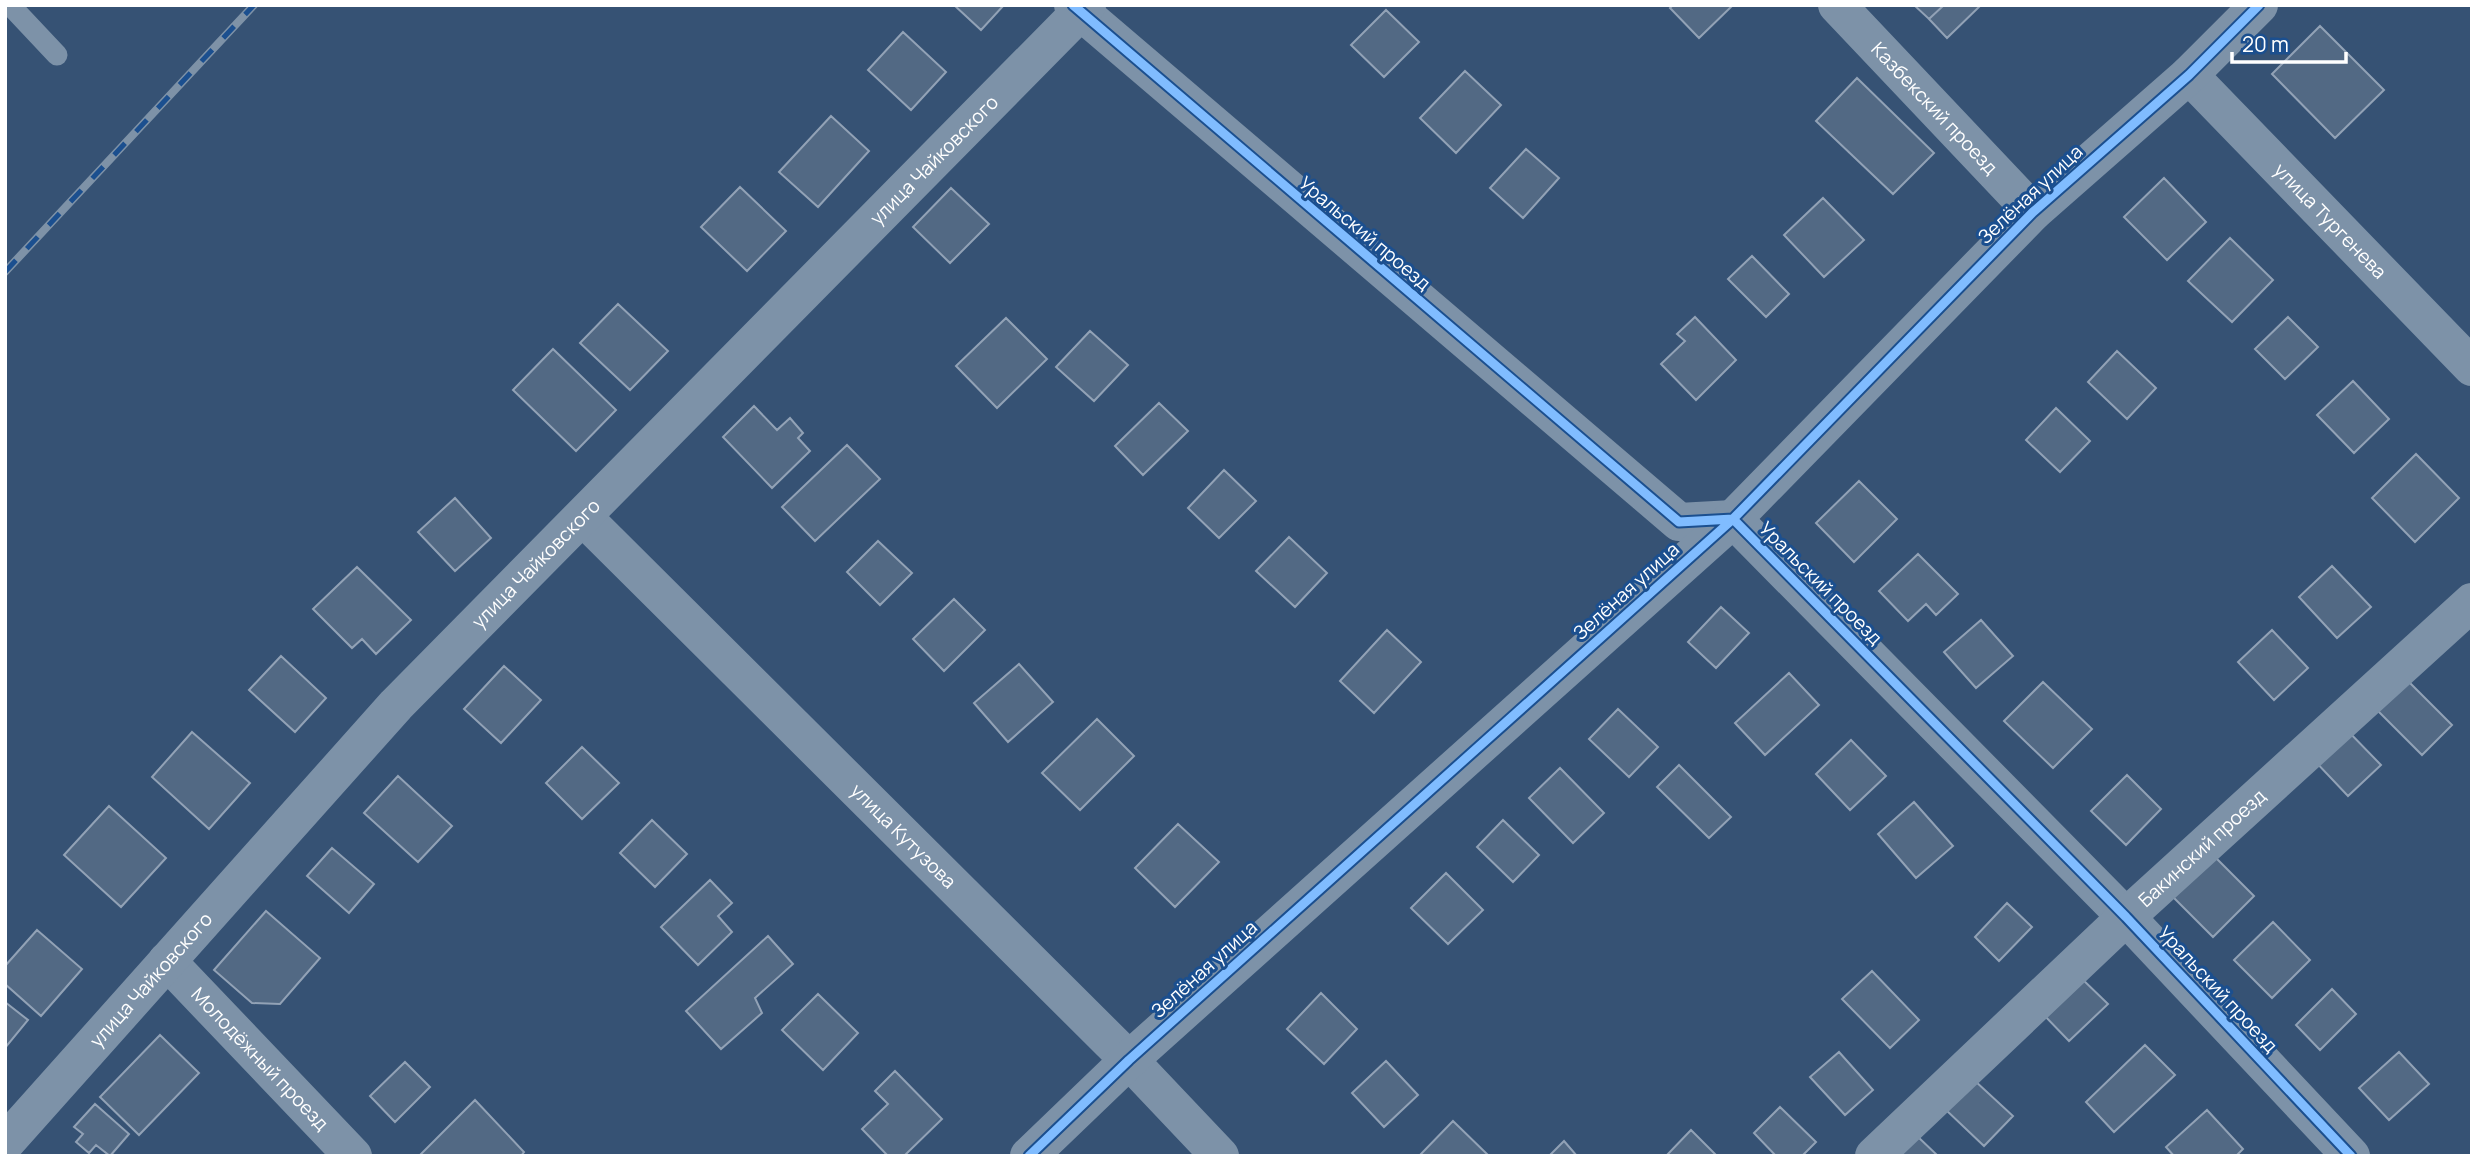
<svg xmlns="http://www.w3.org/2000/svg" width="2477" height="1161" font-family="Manrope,sans-serif">
<style>
.building{fill:#526984;stroke:#92a2b6;stroke-width:2}
.lines{fill:none;stroke-linecap:round;stroke-linejoin:round}
.service{stroke:#7d92a8;stroke-width:21}
.minor{stroke:#7d92a8;stroke-width:38}
.rail-casing{stroke:#7e92a7;stroke-width:8}
.rail{stroke:#1b4f8f;stroke-width:5;stroke-dasharray:16;stroke-linecap:butt}
.cycleway-casing{stroke:#1b4f8f;stroke-width:13}
.cycleway{stroke:#80bcff;stroke-width:9}
.labels{text-anchor:middle;dominant-baseline:central;stroke-width:6;stroke-linejoin:round;paint-order:stroke}
.street-label{font-size:19px;fill:#fff;stroke:#1b4f8f}
</style>
<rect width="100%" height="100%" fill="#365274"/>
<path class="building" d="M954 5H1004L981 30Z
M1673 5H1733L1699 38 1670 8Z
M1914 5H1944L1929 19Z
M1944 5H1981L1947 38 1929 19Z
M1386 10 1419 42 1384 77 1351 45Z
M2320 26 2384 90 2335 138 2272 74Z
M903 32 946 72 911 110 868 70Z
M1465 71 1501 105 1456 153 1420 118Z
M1857 78 1934 153 1893 194 1816 121Z
M831 116 869 151 818 207 779 172Z
M1526 149 1559 178 1523 218 1490 188Z
M2164 178 2206 222 2167 260 2124 217Z
M740 187 786 231 747 271 701 227Z
M951 188 989 224 950 263 913 227Z
M1823 198 1864 240 1824 277 1784 235Z
M2230 238 2273 280 2232 322 2188 281Z
M1752 256 1789 294 1766 317 1728 279Z
M618 304 668 351 630 390 580 343Z
M1695 317 1736 360 1696 400 1661 364 1685 341 1677 334Z
M2288 317 2318 347 2285 379 2255 349Z
M1006 318 1047 359 997 408 956 366Z
M1090 331 1128 365 1094 401 1056 367Z
M553 349 616 410 576 451 513 390Z
M2117 351 2156 388 2127 419 2088 382Z
M2353 381 2389 419 2354 453 2317 415Z
M1159 403 1188 431 1143 475 1115 446Z
M754 406 777 430 790 418 803 433 798 438 810 451 772 488 723 437Z
M2056 408 2090 441 2060 472 2026 440Z
M847 445 880 479 815 541 782 507Z
M2416 454 2459 498 2415 542 2372 498Z
M1224 470 1256 501 1219 538 1188 508Z
M1859 481 1897 519 1854 562 1816 523Z
M455 498 491 538 455 571 418 532Z
M1289 537 1327 573 1295 607 1256 571Z
M878 541 912 573 880 605 847 572Z
M1918 554 1958 594 1936 615 1926 604 1908 621 1879 591Z
M2332 566 2371 607 2337 638 2299 597Z
M357 567 411 620 376 654 362 639 352 648 313 609Z
M954 599 985 630 944 671 913 639Z
M1721 607 1749 633 1716 668 1688 642Z
M1981 620 2013 656 1976 688 1944 652Z
M1387 630 1421 662 1374 713 1340 681Z
M2272 630 2308 668 2274 700 2238 662Z
M281 656 326 698 295 732 249 690Z
M1019 664 1053 702 1008 742 974 703Z
M504 666 541 700 501 743 464 709Z
M1789 673 1819 705 1765 755 1735 723Z
M2400 673 2452 725 2422 755 2370 703Z
M2043 682 2092 729 2053 768 2004 721Z
M1618 709 1658 747 1629 777 1589 739Z
M1097 719 1134 756 1080 810 1042 773Z
M2344 727 2381 765 2348 796 2312 758Z
M192 732 250 783 209 829 152 777Z
M1851 740 1886 776 1850 810 1816 774Z
M582 747 619 783 582 819 546 783Z
M1679 765 1731 817 1709 838 1657 787Z
M1560 768 1604 813 1573 843 1529 798Z
M2127 775 2161 809 2126 845 2091 811Z
M398 776 452 826 418 862 364 813Z
M1914 802 1953 846 1916 878 1878 834Z
M109 806 166 858 121 907 64 855Z
M652 820 687 854 655 887 620 853Z
M1503 820 1539 855 1513 882 1477 847Z
M1178 824 1219 862 1175 907 1135 868Z
M332 848 374 884 349 913 307 876Z
M2212 854 2254 896 2213 937 2171 895Z
M1446 873 1483 910 1448 944 1411 908Z
M710 880 732 903 718 916 732 932 698 965 661 927Z
M2007 903 2032 927 1999 961 1975 937Z
M266 911 320 958 280 1004 252 1003 214 970Z
M2273 922 2310 960 2272 998 2234 960Z
M37 930 82 969 41 1016 5 984V966Z
M768 936 793 964 755 998 762 1013 721 1049 686 1011Z
M1872 971 1919 1020 1890 1048 1842 999Z
M2079 976 2108 1004 2069 1041 2041 1012Z
M2332 989 2356 1014 2320 1050 2296 1025Z
M1321 993 1357 1029 1324 1064 1287 1029Z
M818 994 858 1033 823 1070 782 1030Z
M5 1002 28 1020 5 1048Z
M160 1035 199 1073 139 1135 100 1097Z
M2145 1045 2175 1075 2114 1132 2086 1102Z
M1839 1052 1873 1090 1845 1115 1810 1077Z
M2399 1052 2429 1084 2389 1120 2359 1088Z
M1386 1061 1418 1095 1384 1127 1352 1093Z
M405 1062 430 1087 395 1122 370 1096Z
M895 1071 942 1119 904 1156H888L862 1129 888 1104 875 1091Z
M1974 1080 2013 1116 1984 1146 1946 1110Z
M475 1100 524 1152 521 1156H419Z
M95 1104 129 1134 110 1156 96 1145 89 1153 76 1142 83 1134 74 1127Z
M1780 1107 1816 1142 1802 1156H1776L1754 1133Z
M2207 1110 2243 1149 2236 1156H2174L2166 1147Z
M1453 1121 1489 1156H1419Z
M1691 1130 1717 1156H1666Z
M1916 1135 1938 1156H1897Z
M1564 1141 1577 1156H1549Z"/>
<g class="lines">
<path class="service" d="M10 5 57 55"/>
<g class="minor">
<path d="M1073 5 1679 522 1733 519 2126 917 2351 1156"/>
<path id="s1" d="M1837 5 2033 212"/>
<path id="s2" d="M2189 75 2472 367"/>
<path id="s3" d="M583 517 1129 1060 1220 1156"/>
<path id="s4" d="M167 961 353 1156"/>
<path id="s5" d="M5 1143 396 705 1087 5"/>
<path d="M1029 1156 1129 1060 1733 519 2033 212 2189 75 2259 5"/>
<path id="s6" d="M1874 1156 2126 917 2472 602"/>
</g>
<g class="rail-casing">
<path id="rail" d="M5 272 254 5"/>
</g>
<use href="#rail" class="rail"/>
<g class="cycleway-casing">
<path id="cycleway" d="M1073 5 1679 522 1733 519 2126 917 2351 1156
M1029 1156 1129 1060 1733 519 2033 212 2189 75 2259 5"/>
</g>
<use href="#cycleway" class="cycleway"/>
</g>
<g class="labels">
<g class="street-label">
<text stroke="none"><textPath href="#s1" startOffset="142">Казбекский проезд</textPath></text>
<text stroke="none"><textPath href="#s5" startOffset="1353">улица Чайковского</textPath></text>
<text transform="translate(2030 194) rotate(-43)">Зелёная улица</text>
<text stroke="none"><textPath href="#s2" startOffset="203">улица Тургенева</textPath></text>
<text transform="translate(1365 233) rotate(40)">Уральский проезд</text>
<text stroke="none"><textPath href="#s5" startOffset="786">улица Чайковского</textPath></text>
<text transform="translate(1821 583) rotate(45)">Уральский проезд</text>
<text transform="translate(1626 591) rotate(-42)">Зелёная улица</text>
<text stroke="none"><textPath href="#s3" startOffset="452">улица Кутузова</textPath></text>
<text stroke="none"><textPath href="#s6" startOffset="450">Бакинский проезд</textPath></text>
<text transform="translate(1204 969) rotate(-42)">Зелёная улица</text>
<text stroke="none"><textPath href="#s5" startOffset="219">улица Чайковского</textPath></text>
<text transform="translate(2218 989) rotate(47)">Уральский проезд</text>
<text stroke="none"><textPath href="#s4" startOffset="135">Молодёжный проезд</textPath></text>
</g>
</g>
<rect width="2477" height="1161" fill="none" stroke="#ffffff" stroke-width="14"/>
<path d="M2232 52v10h114v-10" fill="none" stroke="#ffffff" stroke-width="3.5"/>
<text x="2242" y="52" font-size="21" fill="#ffffff" stroke="#1b4f8f" stroke-width="5" paint-order="stroke">20 m</text>
</svg>
